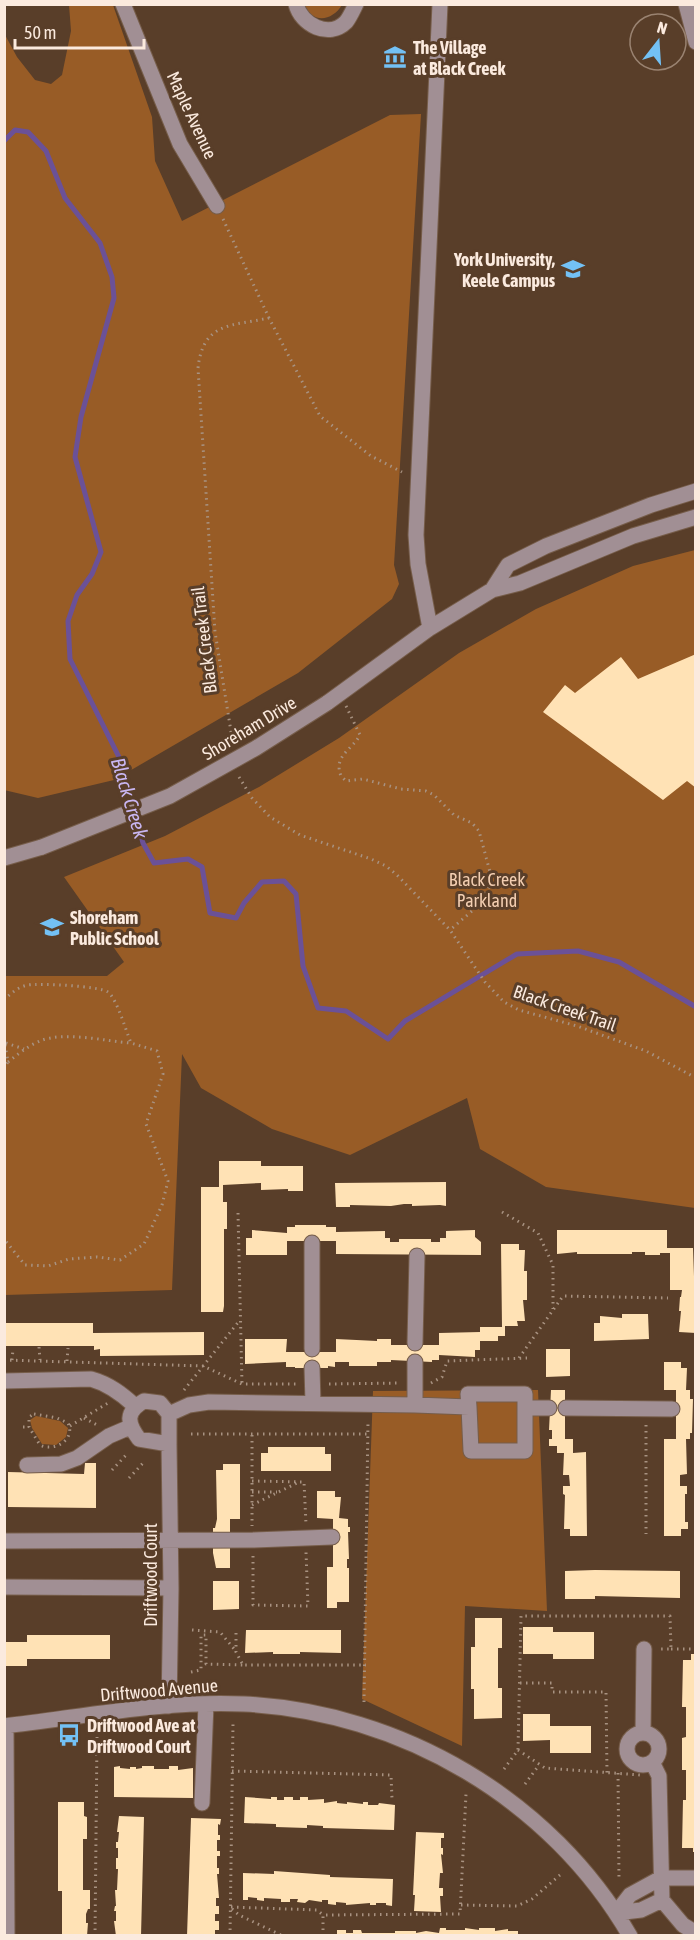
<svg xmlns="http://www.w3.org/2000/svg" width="700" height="1940" font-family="'Asap Condensed',sans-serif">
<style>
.green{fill:#985c26}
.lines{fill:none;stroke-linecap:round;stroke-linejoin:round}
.stream{stroke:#6b5197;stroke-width:5}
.building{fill:#ffe2b5}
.minor-casing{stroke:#765d4a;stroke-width:17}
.path{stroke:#a89281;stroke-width:3;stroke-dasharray:1.5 4.5;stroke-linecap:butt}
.minor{stroke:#a18f94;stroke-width:15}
.minor-bridge-casing{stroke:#765d4a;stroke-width:17;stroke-linecap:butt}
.minor-bridge{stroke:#a18f94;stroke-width:15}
.labels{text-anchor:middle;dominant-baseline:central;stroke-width:6;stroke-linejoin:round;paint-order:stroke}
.poi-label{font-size:18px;font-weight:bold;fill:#fbeade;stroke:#593e29;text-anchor:start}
.street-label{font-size:18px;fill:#fbeade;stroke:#593e29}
.park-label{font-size:18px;fill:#f3ceb1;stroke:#593e29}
.water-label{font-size:20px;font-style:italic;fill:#c9b6f1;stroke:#593e29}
</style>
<rect width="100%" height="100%" fill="#593e29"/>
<path class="green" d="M69 5H113L152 117 155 161 182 221 390 115 421 114 394 565 399 584 392 599 298 673 114 780 38 798 4 790V33L17 57 35 80 51 84 62 75 71 31Z
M305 5V4L342 5C333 20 313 25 305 5Z
M695 550V1208L546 1187 480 1149 467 1098 350 1155 272 1129 201 1088 182 1054 172 1290 5 1295 4 976H107L124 962 64 877 165 836 259 787 339 738 459 653 536 609 633 566Z
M538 1390 547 1611 465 1606 462 1746 362 1699 373 1391Z
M36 1416 60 1421 68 1428 66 1437 56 1445 42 1444 32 1428 30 1420Z"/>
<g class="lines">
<path class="stream" d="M4 141 15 130 28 132 46 151 65 198 100 243 112 277 114 298 81 417 75 457 101 552 92 574 77 595 68 621 70 659 122 763 143 843 154 863 188 859 202 867 210 913 236 918 244 903 262 882 284 881 296 894 303 966 318 1008 346 1011 388 1039 405 1021 517 954 578 951 619 962 696 1007"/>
</g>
<path class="building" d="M696 654V788L687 781 663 800 543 712 565 685 575 693 621 657 638 679Z
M219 1161H261V1166H303V1191H288V1189L261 1190V1183L223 1185V1202H227V1229H224V1306L223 1312H201V1187H219Z
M446 1182V1206L440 1205 412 1206V1204H404L391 1206 350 1205V1207H336L335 1183Z
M295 1225H326V1227H336V1232L385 1231V1238H390V1242H399V1239H431V1242H440V1238H446V1231L475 1230V1237L481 1242V1255L336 1254V1241H287V1255H246V1238H252V1230L287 1233V1227H295Z
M557 1230H667V1248H693L696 1333 679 1332 681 1311H679L680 1297H681L682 1290H670V1253H660V1255H645V1252H632V1254H577V1252L557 1254Z
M501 1244H519V1250H525L524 1271H527V1300H523L525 1321H517L518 1326H505V1336H498V1341H480V1350H475V1357L439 1355V1360H432V1362L391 1360V1362H377V1366H349V1362H335V1367L328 1366V1368H295V1367H286V1362L245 1364V1339H287L286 1352H336V1339L377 1341V1339H391V1345H439V1333L480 1332V1327H502Z
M622 1314H648L649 1339 594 1341V1323H600V1316L622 1318Z
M5 1323H93V1333L204 1332V1355L100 1356V1349L94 1350V1346H5Z
M546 1349H570V1376L546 1377Z
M664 1362H681V1368H687L686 1390H690V1399H693L692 1433H690V1439H686L687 1474 680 1475V1486H687V1494H685V1522H688V1529H681V1536H664V1439H676V1390H664Z
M551 1390H565V1439H573V1453L586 1452 587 1536H570V1529H564L565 1495 563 1494V1486H570L569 1475H563L564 1453H557V1446H549V1439H552V1430H549Z
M268 1447H325V1454H331V1471H261V1453H268Z
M85 1463H96V1508L8 1507V1472L84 1474Z
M223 1464H240V1519H230V1568H216L213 1553V1528H215L217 1519 216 1470H223Z
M317 1491H335V1497H341L339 1518 348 1519V1527H350V1532H348L349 1559H347V1568H349V1602H337V1608H327V1567H333V1519L317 1518Z
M595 1570 680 1571V1598L595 1596V1599H565V1571Z
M213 1581H239V1609L213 1610Z
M475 1618H502V1648H498V1688H502V1718L474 1719V1689H471V1647H475Z
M523 1627H553V1632H594V1659H553V1654H523Z
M246 1630H341V1653L300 1652V1654H273V1652L245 1653Z
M27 1635H110V1659H27V1666H4V1642H27Z
M691 1654H696V1852H693V1848H682L683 1800H686V1770H682V1738L686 1737V1707H682L683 1660H691Z
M523 1714H550V1726H591V1753H550V1740L523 1741Z
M120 1766V1768L130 1769V1767H136V1769L142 1768V1766H154V1769H169V1766H178V1770L193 1768V1798L114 1797V1767Z
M245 1797 271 1799V1797H277V1800H284V1797H293V1800H300V1797H308V1800L324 1799V1803L337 1801V1803L347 1804V1802L363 1804V1802H368V1805H378L379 1803 395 1805 394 1830 323 1828V1826L307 1825V1828L276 1827V1824L244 1823Z
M58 1802H84V1816L87 1817V1839H83V1890H90V1909H88L86 1914V1923H88L87 1936H62V1891H58Z
M119 1816 144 1817 141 1936H116L114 1921H116V1911H114L115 1906H116L115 1890H117L118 1869H116V1858H118V1848H116V1842H118L119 1832H117Z
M191 1818 221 1819 220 1825 218 1824V1835H220V1840H217V1851H220V1856H217V1868H219V1874H217L219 1898H216V1906H219V1914H215V1921H219V1930H215V1936H187Z
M416 1832 444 1833V1838H441V1848H443V1855L441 1854 443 1873H440L439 1888H443V1896H440L441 1912 414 1911 415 1895H413Z
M274 1871 330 1875V1877L393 1879 392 1906 386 1905V1903H376V1905H370V1903L346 1905V1903L336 1902V1905L328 1904V1900H322V1902L309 1900 305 1903 297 1902 298 1899H290V1902H281V1899L264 1898V1901L257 1900V1898L248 1897V1900H243V1873L274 1874Z
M440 1928H446V1930H465V1928L479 1930V1928H495V1931L508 1929V1931H518V1936H337V1930H346V1933H353V1930H361L362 1933H395V1931H416V1933L426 1931 439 1933Z"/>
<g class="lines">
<g class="minor-casing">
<path id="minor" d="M123 4 180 144 217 206
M296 4C301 25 329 39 346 22 350 17 353 10 356 4
M686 4 696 42
M492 590 508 565 546 546 651 505 696 491
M430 628 418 564 416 535 440 4
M327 703 430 628 492 590 520 583 633 536 696 517
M4 858 42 847
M415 1343 417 1256
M312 1349V1243
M312 1368 313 1403
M4 1381 91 1379C109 1384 122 1394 135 1406
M144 1401 160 1403 169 1414V1444L139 1439C127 1423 125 1412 144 1401Z
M415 1405V1362
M469 1407 471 1451H525V1408
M566 1408 672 1409
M169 1414 189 1405 209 1402 415 1405 469 1407 468 1394H525V1408H549
M27 1465 61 1464 77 1458 109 1436 130 1427
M4 1541 253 1540 332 1537
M4 1587 171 1588
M169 1706 171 1588 169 1444
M4 1726C82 1717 166 1700 244 1704 401 1712 551 1799 630 1936
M6 1726 7 1936
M643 1733 644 1649
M627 1749a16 16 0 1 1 32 0a16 16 0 1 1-32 0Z
M652 1762 659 1776 662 1900 683 1925 696 1933
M202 1803 206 1704
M616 1913 630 1895 661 1878H696
M616 1913 641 1910 662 1900"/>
</g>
<path class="path" d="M223 219 269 318
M346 706 360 735C352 750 333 756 341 776L346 781 363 779 401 789 426 791 434 795 454 815 472 823 479 831 490 872 489 887 479 905 450 930
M233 744 215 632 198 368C203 322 231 326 269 318L320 416 371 456 402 472
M239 777 252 798 270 817 300 835 371 859 386 866 397 875 450 930 485 982 504 1002 519 1010 577 1026 646 1051 696 1078
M4 1000C11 993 18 987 28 985 40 983 99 986 108 992 117 999 126 1031 131 1043L157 1051 163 1074 146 1124 168 1181 162 1205 144 1244 120 1260 97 1257 69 1259 48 1266 25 1265 4 1239
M4 1039 8 1062 4 1068
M6 1043 24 1049
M8 1062C18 1054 28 1046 40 1041 63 1031 105 1041 131 1043
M502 1212 538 1233 553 1265V1309
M238 1213 242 1384
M39 1347 40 1360
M519 1358 563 1296 668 1298
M4 1360 203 1366 242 1384H298
M12 1360 13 1349
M67 1361 68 1348
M431 1383 442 1377 447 1361 527 1358
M329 1384 400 1383
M184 1390 240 1320
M34 1414 57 1418 68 1423C76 1440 54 1452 40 1445L29 1427V1417Z
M84 1418 99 1426
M646 1425V1534
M70 1426 108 1403
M23 1427H29
M191 1434H367
M252 1435V1526
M112 1470 127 1454
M129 1478 144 1462
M252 1481 304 1482 306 1524
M252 1492H277
M252 1505 299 1482
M253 1556V1605L308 1606 306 1552
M192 1630 220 1632 235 1650
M236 1633V1652L243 1665H366
M671 1649H696
M191 1672 201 1670V1635H206V1664L243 1665
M520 1683H552V1692H606L607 1773
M364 1702 368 1421
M518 1750 545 1768 640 1775
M504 1769 518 1750 521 1616H670L671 1649H658
M232 1771 391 1775 392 1799
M618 1773 619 1879
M525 1784 539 1765
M461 1905 517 1906 532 1899 560 1875
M231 1907 317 1910 323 1915
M232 1909 239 1915 283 1936
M95 1936 97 1737
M230 1936 233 1724
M323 1936V1915L460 1914 466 1794"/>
<use href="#minor" class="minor"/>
<g class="minor-bridge-casing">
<path id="minor-bridge" d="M42 847 170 796 256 748 327 703"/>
</g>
<use href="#minor-bridge" class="minor-bridge"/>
</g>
<defs>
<g id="museum-bare" transform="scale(1.8)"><path d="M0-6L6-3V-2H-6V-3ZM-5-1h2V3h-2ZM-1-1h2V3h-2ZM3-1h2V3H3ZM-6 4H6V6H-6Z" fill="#73c1f5" stroke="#593e29" stroke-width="2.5" paint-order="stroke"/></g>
<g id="university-bare" transform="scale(1.8)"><path d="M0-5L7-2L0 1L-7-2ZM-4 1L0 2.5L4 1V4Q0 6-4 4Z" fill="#73c1f5" stroke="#593e29" stroke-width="2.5" paint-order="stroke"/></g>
<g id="school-bare" transform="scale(1.8)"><path d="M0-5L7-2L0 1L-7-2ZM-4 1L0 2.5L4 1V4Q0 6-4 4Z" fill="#73c1f5" stroke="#593e29" stroke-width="2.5" paint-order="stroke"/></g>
<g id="bus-bare" transform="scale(1.8)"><path d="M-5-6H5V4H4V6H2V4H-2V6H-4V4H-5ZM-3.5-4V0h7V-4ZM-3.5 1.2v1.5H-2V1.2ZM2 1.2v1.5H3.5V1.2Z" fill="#73c1f5" stroke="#593e29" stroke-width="2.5" paint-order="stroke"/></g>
</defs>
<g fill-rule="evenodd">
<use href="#museum-bare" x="395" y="57"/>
<use href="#university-bare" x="573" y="269"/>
<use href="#school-bare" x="52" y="927"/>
<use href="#bus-bare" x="69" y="1735"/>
</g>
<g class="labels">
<g class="poi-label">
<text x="413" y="47">The Village<tspan x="413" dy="21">at Black Creek</tspan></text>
<text x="555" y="259" text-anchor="end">York University,<tspan x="555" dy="21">Keele Campus</tspan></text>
<text x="70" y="917">Shoreham<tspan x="70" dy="21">Public School</tspan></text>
<text x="87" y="1725">Driftwood Ave at<tspan x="87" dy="21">Driftwood Court</tspan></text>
</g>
<g class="street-label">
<text transform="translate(192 115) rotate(65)">Maple Avenue</text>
<text transform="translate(204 640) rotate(-97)">Black Creek Trail</text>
<text transform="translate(249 728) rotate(-31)">Shoreham Drive</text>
<text transform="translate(565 1008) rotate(19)">Black Creek Trail</text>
<text transform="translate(150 1575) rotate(-90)">Driftwood Court</text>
<text transform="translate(159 1690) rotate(-5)">Driftwood Avenue</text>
</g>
<g class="park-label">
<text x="487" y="879">Black Creek<tspan x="487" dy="21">Parkland</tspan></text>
</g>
<g class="water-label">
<text transform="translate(130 798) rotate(73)">Black Creek</text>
</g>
</g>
<rect width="700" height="1940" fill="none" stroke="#fbeade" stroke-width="12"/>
<g transform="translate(658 42) rotate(17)"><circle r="28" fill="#593e29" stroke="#9a8371" stroke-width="1.5"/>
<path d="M0-4.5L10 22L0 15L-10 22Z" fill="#73c1f5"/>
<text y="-9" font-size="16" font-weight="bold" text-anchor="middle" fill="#fbeade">N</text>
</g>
<path d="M15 39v9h129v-9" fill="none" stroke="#fbeade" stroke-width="3"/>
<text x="24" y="39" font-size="18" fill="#fbeade" stroke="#593e29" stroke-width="4.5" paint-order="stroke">50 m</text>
</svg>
